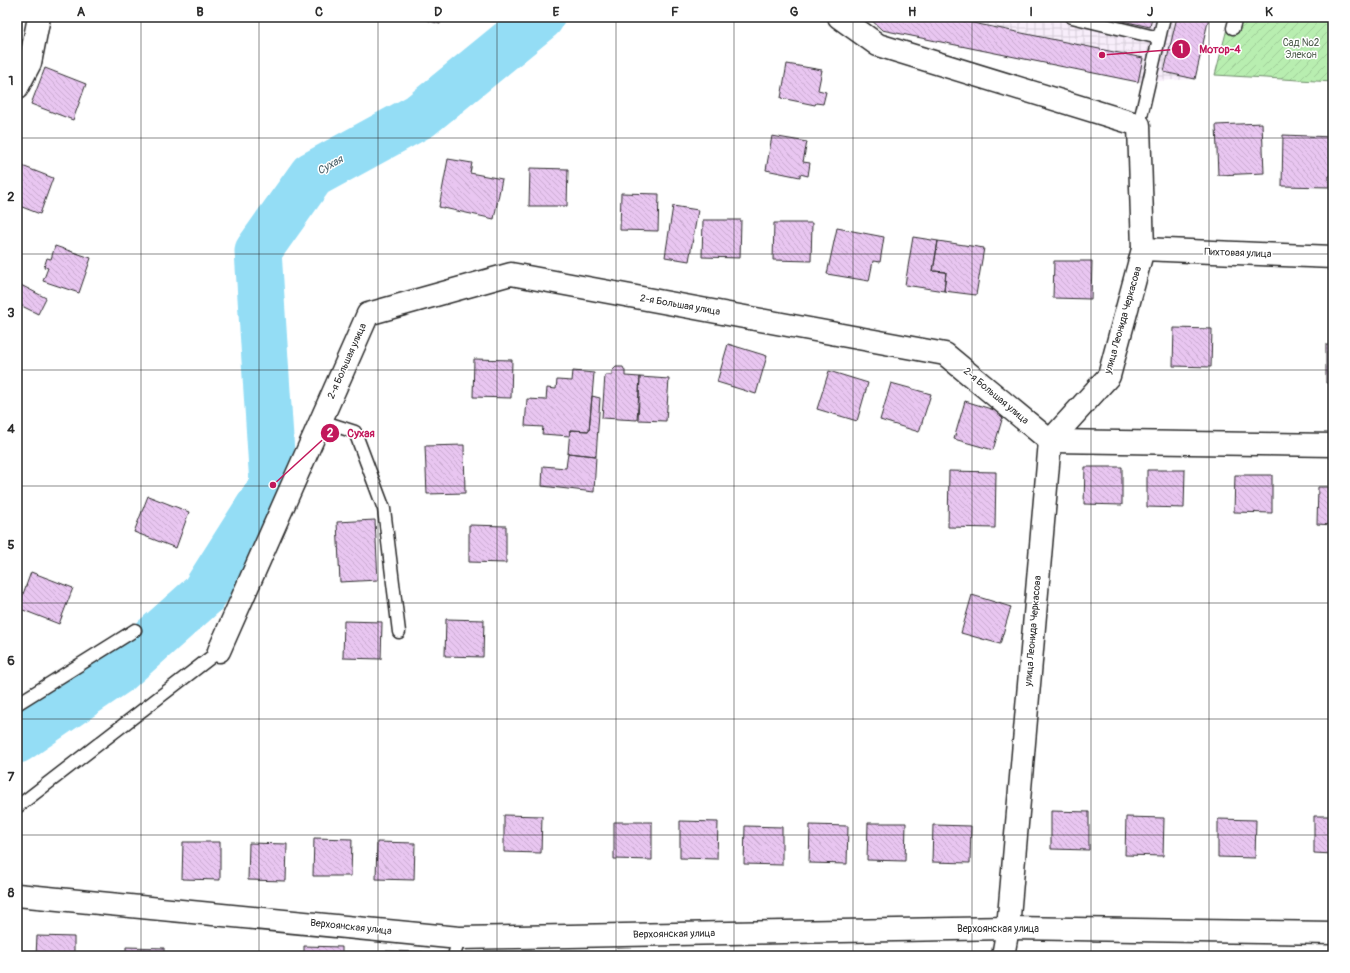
<svg xmlns="http://www.w3.org/2000/svg" width="1350" height="973" font-family="Pangolin,sans-serif">
<style>
.industrial{fill:url(#industrial-grid)}
.garden{fill:url(#garden-furrows);stroke:#728c6e}
.lines{fill:none;stroke-linecap:round;stroke-linejoin:round}
.river{stroke:#94ddf5;stroke-width:47}
.building{fill:url(#building-back-hatch);stroke:#2b2b2b}
.service-casing{stroke:#2b2b2b;stroke-width:15}
.minor-casing{stroke:#2b2b2b;stroke-width:25}
.tertiary-casing{stroke:#2b2b2b;stroke-width:25}
.service{stroke:#fff;stroke-width:12}
.minor{stroke:#fff;stroke-width:22}
.tertiary{stroke:#fff;stroke-width:22}
.grid{fill:none;stroke:#2b2b2b;stroke-width:1;stroke-opacity:0.55}
.labels{text-anchor:middle;dominant-baseline:central;stroke-width:3;stroke-linejoin:round;paint-order:stroke}
.park-label{font-size:10px;fill:#4e5c4c;stroke:#fff}
.street-label{font-size:10px;fill:#2b2b2b;stroke:#fff}
.water-label{font-size:11px;font-style:italic;fill:#4a6068;stroke:#fff}
.leader{fill:none;stroke:#c2185b;stroke-width:1.5}
.callout-dot{fill:#c2185b;stroke:#fff;stroke-width:1.5}
.mark-label{font-size:12px;text-anchor:middle;font-weight:bold;fill:#fff}
.callout-label{font-size:11px;text-anchor:middle;font-weight:bold;fill:#c2185b;stroke:#fff;stroke-width:3;stroke-linejoin:round;paint-order:stroke}
.neatline{fill:none;stroke:#2b2b2b;stroke-width:1.5}
.grid-label{font-size:13px;text-anchor:middle;font-weight:bold;fill:#2b2b2b}
</style>
<defs>
<pattern id="industrial-grid" width="8" height="8" patternUnits="userSpaceOnUse"><rect width="8" height="8" fill="#f8eefb"/><path d="M0 4h8M4 0v8" fill="none" stroke="#d5ccd7"/></pattern>
<pattern id="garden-furrows" width="10" height="10" patternUnits="userSpaceOnUse"><rect width="10" height="10" fill="#b8eeb0"/><path d="M-1 1l2-2M0 10L10 0M9 11l2-2" fill="none" stroke="#9ecc98"/></pattern>
<pattern id="building-back-hatch" width="6" height="6" patternUnits="userSpaceOnUse"><rect width="6" height="6" fill="#e9c6f1"/><path d="M-1 5l2 2M0 0l6 6M5-1l2 2" fill="none" stroke="#c8aacf"/></pattern>
</defs>
<rect width="100%" height="100%" fill="#fff"/>
<filter id="ink" filterUnits="userSpaceOnUse"><feTurbulence type="fractalNoise" baseFrequency=".025" numOctaves="2"/><feDisplacementMap in="SourceGraphic" scale="8" xChannelSelector="R" yChannelSelector="G"/><feConvolveMatrix kernelMatrix="1 2 1 2 8 2 1 2 1" color-interpolation-filters="sRGB"/></filter>
<g filter="url(#ink)">
<path class="industrial" d="M868 17H1209L1195 79 1138 82 882 30Z"/>
<path class="garden" d="M1230 17H1333V82L1215 75Z"/>
<g class="lines">
<path class="river" d="M17 740 118 671 203 595 273 485 258 251 312 175 420 116 541 17"/>
</g>
<path class="building" d="M417 17H442L440 24Z
M868 17H944L1143 58 1138 82 882 30Z
M1104 17H1152L1150 27Z
M1177 17H1209L1195 79 1164 72Z
M787 64 822 70 818 90 826 92 823 104 816 103 815 105 781 98Z
M45 68 86 84 73 120 31 104Z
M1262 123 1264 173 1218 175 1216 125Z
M1283 135 1333 137V176H1329V187L1282 186Z
M772 136 807 142 803 162 810 163 808 176 800 174V177L766 170Z
M448 159 472 163 470 173 502 179 494 219 439 207Z
M17 164 53 178 40 214 17 205Z
M530 168 568 169 567 206H529Z
M621 193 659 194 658 231 620 230Z
M673 206 698 210 689 261 665 257Z
M703 220H741L740 258 702 257Z
M774 223H812L811 261 773 260Z
M837 228 884 237 880 262 873 261 869 281 827 274Z
M913 237 938 241 933 271 946 272 944 291 905 285Z
M938 241 984 248 976 295 944 291 946 272 933 271Z
M55 246 91 258 79 293 43 281 48 268 44 267 47 258 51 259Z
M1054 261H1092L1091 299 1053 298Z
M17 283 46 298 38 314 18 304 17 306Z
M1174 328 1212 329 1211 367 1173 366Z
M728 344 767 356 756 394 717 382Z
M1326 345H1333V383H1326Z
M474 359 512 360 511 398 473 397Z
M616 367H623L625 371V376L640 377 637 420 602 418 605 375H612V371Z
M573 371 594 373 589 431 570 430V436L542 434 543 427 525 426 527 399 546 400 547 388 556 389 557 380 572 381Z
M829 371 868 383 857 421 817 409Z
M640 377 669 379 666 421 638 420Z
M891 383 931 394 919 432 880 420Z
M592 396 600 398 596 456 568 453 570 430 589 431Z
M965 401 1004 413 993 450 954 439Z
M464 445 465 493 427 494 425 446Z
M568 453 596 456 594 492 542 486 543 466 566 468Z
M1085 467H1122V505L1084 504Z
M1147 470H1185L1184 508 1147 507Z
M949 471 996 472 995 528 948 527Z
M1235 475H1272V513L1234 512Z
M1318 487H1333V525L1317 524Z
M148 496 189 512 176 548 134 532Z
M375 520 378 580 340 582 337 522Z
M469 525 506 526V563L469 562Z
M31 572 73 588 59 624 18 608Z
M972 595 1011 607 1000 644 961 633Z
M446 619 484 620 483 657 445 656Z
M344 621 382 622 381 659 343 658Z
M1051 811 1089 812V850L1051 849Z
M504 815 542 816 541 853 504 852Z
M1314 816H1333V854L1314 853Z
M1126 817 1164 818 1163 856 1125 855Z
M1218 819 1256 820 1255 858 1218 857Z
M680 821 718 822 717 859 680 858Z
M614 822H652V860L614 859Z
M868 823H906L905 861 867 860Z
M810 825 848 826 847 864 809 863Z
M933 825 971 826 970 863 932 862Z
M745 826 782 827V865L744 864Z
M314 838 352 839 351 876H313Z
M183 842H220V880L182 879Z
M377 842 415 843 414 880 376 879Z
M249 843 287 844 286 881 248 880Z
M37 936 74 937V956H36Z
M304 946 342 947V956H304Z
M126 947 164 948V956H126Z
M386 951 423 952V956H386Z
M688 954H713V956H688Z
M207 955 245 956H207Z"/>
<g class="lines">
<g class="service-casing">
<path id="service" d="M1072 17 1159 38
M1233 28 1236 17
M1139 125 1164 17
M321 421 355 432 384 509 399 632
M17 704 135 630
M17 807 219 651
M454 956 459 938"/>
</g>
<g class="minor-casing">
<path id="minor" d="M17 88 30 63 39 17
M1143 249 1333 257
M219 651 368 314 511 274 945 354 1050 441 1333 445
M17 895 459 938 1008 928 1333 933"/>
</g>
<g class="tertiary-casing">
<path id="tertiary" d="M839 17 878 45 1139 125 1143 249 1109 376 1050 441 1008 928 1003 956"/>
</g>
<use href="#service" class="service"/>
<use href="#minor" class="minor"/>
<use href="#tertiary" class="tertiary"/>
</g>
</g>
<path class="grid" d="M141 17V956M259 17V956M378 17V956M497 17V956M616 17V956M734 17V956M853 17V956M972 17V956M1091 17V956M1209 17V956M17 138H1333M17 254H1333M17 370H1333M17 486H1333M17 603H1333M17 719H1333M17 835H1333"/>
<g class="labels">
<g class="park-label">
<text x="1301" y="43">Сад №2<tspan x="1301" dy="12">Элекон</tspan></text>
</g>
<g class="street-label">
<text transform="translate(1238 253) rotate(2)">Пихтовая улица</text>
<text transform="translate(680 305) rotate(10)">2-я Большая улица</text>
<text transform="translate(1123 320) rotate(-74)">улица Леонида Черкасова</text>
<text transform="translate(347 361) rotate(-66)">2-я Большая улица</text>
<text transform="translate(996 396) rotate(40)">2-я Большая улица</text>
<text transform="translate(1033 631) rotate(-85)">улица Леонида Черкасова</text>
<text transform="translate(351 927) rotate(6)">Верхоянская улица</text>
<text x="998" y="929">Верхоянская улица</text>
<text transform="translate(674 934) rotate(-1)">Верхоянская улица</text>
</g>
<g class="water-label">
<text transform="translate(330 165) rotate(-29)">Сухая</text>
</g>
</g>
<path class="leader" d="M1102 55L1181 49M273 485L330 433"/>
<g class="callout-dot">
<circle cx="1102" cy="55" r="4"/>
<circle cx="273" cy="485" r="4"/>
<circle cx="1181" cy="49" r="10"/>
<circle cx="330" cy="433" r="10"/>
</g>
<g class="mark-label">
<text x="1181" y="53">1</text>
<text x="330" y="437">2</text>
</g>
<g class="callout-label">
<text x="1220" y="53">Мотор-4</text>
<text x="361" y="437">Сухая</text>
</g>
<rect width="1350" height="973" fill="none" stroke="#fff" stroke-width="44"/>
<rect x="22" y="22" width="1306" height="929" class="neatline"/>
<g class="grid-label">
<text x="81" y="16">A</text>
<text x="200" y="16">B</text>
<text x="319" y="16">C</text>
<text x="438" y="16">D</text>
<text x="556" y="16">E</text>
<text x="675" y="16">F</text>
<text x="794" y="16">G</text>
<text x="912" y="16">H</text>
<text x="1031" y="16">I</text>
<text x="1150" y="16">J</text>
<text x="1269" y="16">K</text>
<text x="11" y="85">1</text>
<text x="11" y="201">2</text>
<text x="11" y="317">3</text>
<text x="11" y="433">4</text>
<text x="11" y="549">5</text>
<text x="11" y="665">6</text>
<text x="11" y="781">7</text>
<text x="11" y="897">8</text>
</g>
</svg>
